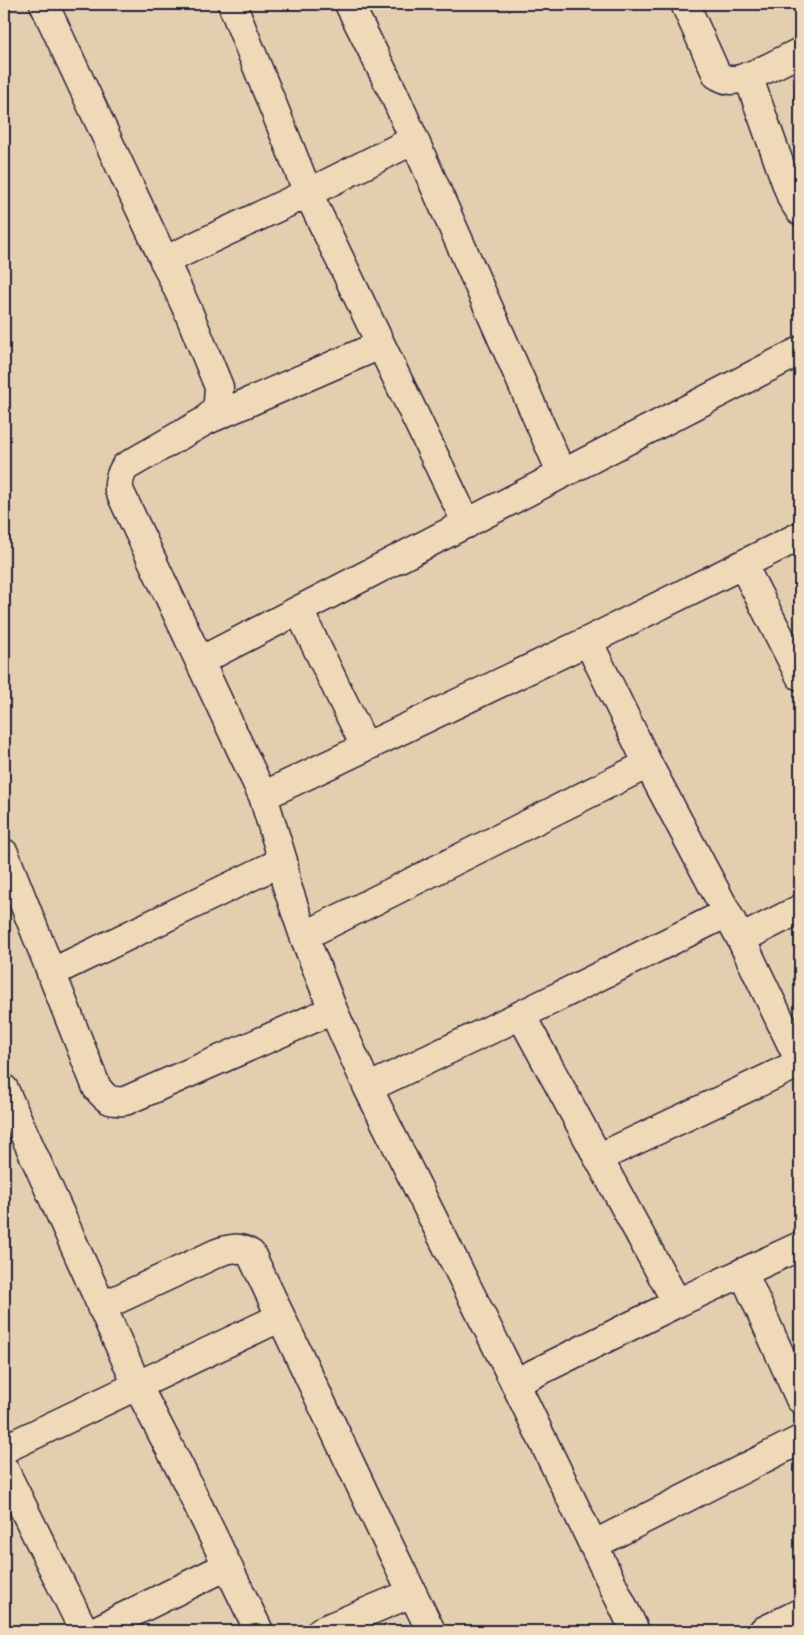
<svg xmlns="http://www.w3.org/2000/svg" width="804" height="1635" font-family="'Comic Neue',sans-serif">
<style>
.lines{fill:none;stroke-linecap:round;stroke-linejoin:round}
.street-casing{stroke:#22223b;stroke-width:31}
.street{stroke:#f0d9b8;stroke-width:28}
</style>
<rect width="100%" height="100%" fill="#e4ceb0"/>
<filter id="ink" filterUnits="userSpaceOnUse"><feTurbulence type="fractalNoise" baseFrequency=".02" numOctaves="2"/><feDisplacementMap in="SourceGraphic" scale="10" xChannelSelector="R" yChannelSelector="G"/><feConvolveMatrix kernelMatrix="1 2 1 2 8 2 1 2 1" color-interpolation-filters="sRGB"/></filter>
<g filter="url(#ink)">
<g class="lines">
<g class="street-casing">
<path id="street" d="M44 4 188 311 219 387 218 402 215 411 205 421 125 467C120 475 118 481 119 490L263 796 283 861 286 883 304 936 333 1010 368 1088 515 1383 635 1631
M232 4 308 193 467 524
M349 4 394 94 562 474
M685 4 717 75C721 77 726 80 731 80 747 81 785 59 800 52
M748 76 792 199 800 211
M164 261 308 193 414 140
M205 421 380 345
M743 565 800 676
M299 611 365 746
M588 641 648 764 741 939 800 1062
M200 661 800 351
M263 796 588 641 800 536
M4 853 97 1088C107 1100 109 1102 125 1101L333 1010
M304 936 648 764
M741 939 800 909
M51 973 283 861
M521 1015 677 1303
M368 1088 521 1015 727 913
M4 1089 138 1387 181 1470 259 1631
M598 1158 800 1063
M743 1272 800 1399
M101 1307 217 1253C230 1248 239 1246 251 1254L383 1533 431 1631
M515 1383 677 1303 800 1246
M4 1449 281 1317
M4 1469 84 1631
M593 1545 800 1440
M95 1631 227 1566
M321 1631 412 1593
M763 1631 800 1613"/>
</g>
<use href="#street" class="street"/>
</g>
</g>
<rect width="804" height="1635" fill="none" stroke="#f0d9b8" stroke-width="20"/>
<rect x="10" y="10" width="784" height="1615" fill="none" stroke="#22223b" stroke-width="2" filter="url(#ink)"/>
</svg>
